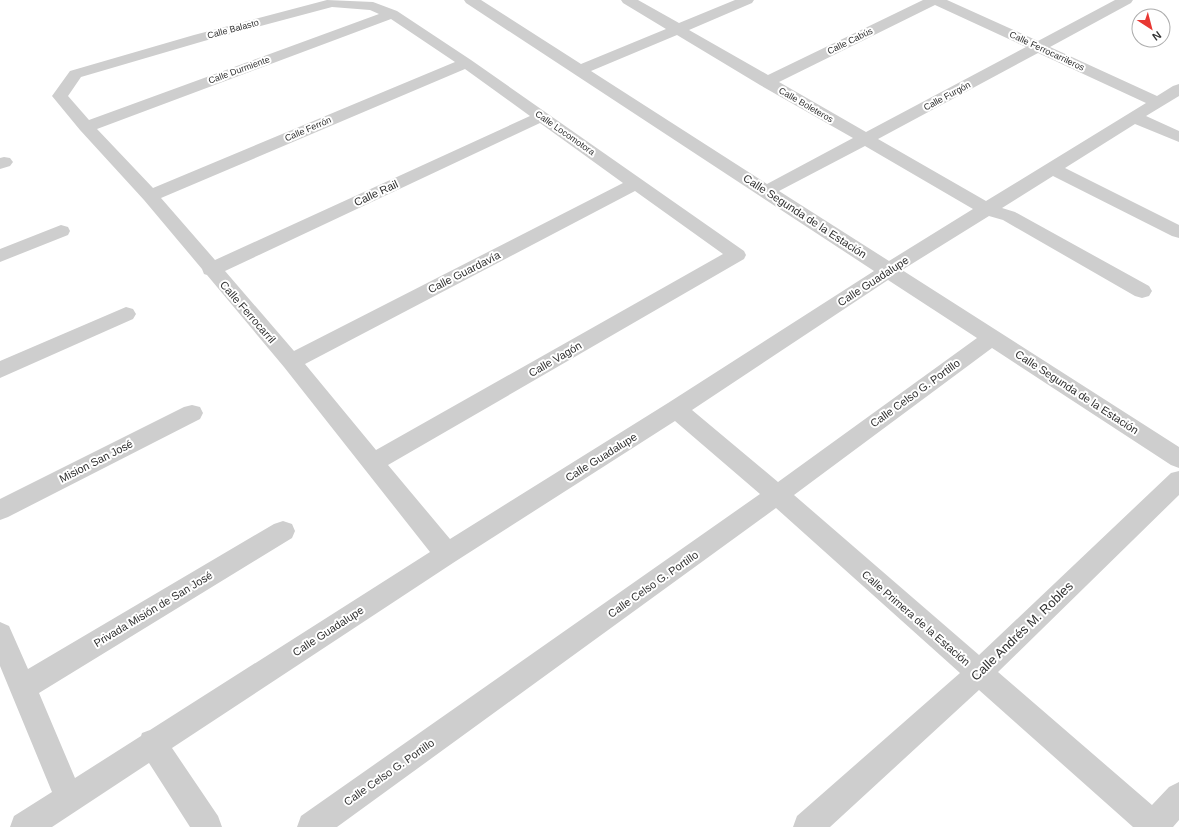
<svg xmlns="http://www.w3.org/2000/svg" width="1179" height="827" font-family="Helvetica,sans-serif">
<style>
.lines{fill:none;stroke-linecap:round;stroke-linejoin:round}
.minor{fill:#cecece;fill-rule:evenodd}
.labels{text-anchor:middle;dominant-baseline:central;stroke-width:4;stroke-linejoin:round;paint-order:stroke}
.far-street-label{font-size:9px;fill:#313131;stroke:#fff}
.street-label{font-size:11px;fill:#313131;stroke:#fff}
.near-street-label{font-size:13px;fill:#313131;stroke:#fff}
</style>
<rect width="100%" height="100%" fill="#fff"/>
<g class="lines">
<path class="minor" d="M327 0 373 2 397 11 471 60 744 251 746 255 744 259 388 465 450 539 668 403 874 271 466 3 464 0H481L581 64 666 29 623 3 621 0H638L679 23 735 0H754L752 3 689 30 768 75 923 0H947L1038 41 1115 0H1133L1131 3 1050 47 1157 96 1173 86 1179 84V96L1146 116 1179 131V142L1135 124 1065 168 1179 225V238L1172 236 1053 176 1002 208 1015 212 1149 286 1152 291 1149 296 1142 298 1135 296 1003 220 989 216 902 270 1179 447V468L1171 465 992 348 794 495 979 655 1171 473 1179 471V495L998 672 1152 805 1169 787 1179 782V820L1173 827H1133L979 690 830 827H793L797 816 960 673 776 508 337 827H297L301 816 760 494 675 421 456 561 172 748 218 816 222 827H190L149 763 52 827H10L14 816 52 792 0 666V622L9 626 28 669 274 524 283 521 292 524 295 531 292 538 39 693 75 778 141 736 142 733 150 730 430 552 284 367 207 275 204 274 202 269 144 200 80 130 52 96 70 71 194 35ZM935 5 1026 47 866 132 779 82ZM332 7 370 10 379 14 89 120 68 96 81 77 204 41ZM391 19 455 62 153 188 97 129ZM677 35 760 85 853 138 767 184 591 71ZM1038 53 1146 103 986 201 878 139ZM465 69 530 116 215 260 161 198ZM540 123 623 183 294 351 225 271ZM865 146 973 209 889 261 779 191ZM635 191 723 254 376 450 305 364ZM888 280 977 338 778 482 692 410Z
M4 157 10 158 13 162 10 166 0 169V158Z
M61 225 68 227 70 231 68 235 0 262V249Z
M126 307 133 309 136 314 133 319 0 378V361Z
M192 405 200 407 203 413 200 419 8 517 0 520V499L184 407Z"/>
</g>
<g class="labels">
<g class="far-street-label">
<text transform="translate(233 29) rotate(-15)">Calle Balasto</text>
<text transform="translate(850 41) rotate(-26)">Calle Cabús</text>
<text transform="translate(1047 51) rotate(25)">Calle Ferrocarrileros</text>
<text transform="translate(239 70) rotate(-20)">Calle Durmiente</text>
<text transform="translate(947 96) rotate(-28)">Calle Furgón</text>
<text transform="translate(806 105) rotate(30)">Calle Boleteros</text>
<text transform="translate(308 129) rotate(-23)">Calle Ferrón</text>
<text transform="translate(565 133) rotate(35)">Calle Locomotora</text>
</g>
<g class="street-label">
<text transform="translate(376 193) rotate(-25)">Calle Rail</text>
<text transform="translate(805 216) rotate(33)">Calle Segunda de la Estación</text>
<text transform="translate(464 272) rotate(-27)">Calle Guardavía</text>
<text transform="translate(873 281) rotate(-33)">Calle Guadalupe</text>
<text transform="translate(248 312) rotate(49)">Calle Ferrocarril</text>
<text transform="translate(555 359) rotate(-30)">Calle Vagón</text>
<text transform="translate(1077 392) rotate(33)">Calle Segunda de la Estación</text>
<text transform="translate(915 393) rotate(-36)">Calle Celso G. Portillo</text>
<text transform="translate(601 457) rotate(-32)">Calle Guadalupe</text>
<text transform="translate(96 461) rotate(-27)">Mision San José</text>
<text transform="translate(653 584) rotate(-35)">Calle Celso G. Portillo</text>
<text transform="translate(153 609) rotate(-31)">Privada Misión de San José</text>
<text transform="translate(916 618) rotate(41)">Calle Primera de la Estación</text>
<text transform="translate(328 631) rotate(-33)">Calle Guadalupe</text>
<text transform="translate(389 772) rotate(-35)">Calle Celso G. Portillo</text>
</g>
<g class="near-street-label">
<text transform="translate(1022 631) rotate(-44)">Calle Andrés M. Robles</text>
</g>
</g>
<g transform="translate(1151 28) rotate(144)"><circle r="19" fill="#ffffff" stroke="#adadad"/>
<path d="M0-3L7 15L0 10L-7 15Z" fill="#e83833"/>
<text y="-6" font-size="11" font-weight="bold" text-anchor="middle" fill="#313131">N</text>
</g>
</svg>
